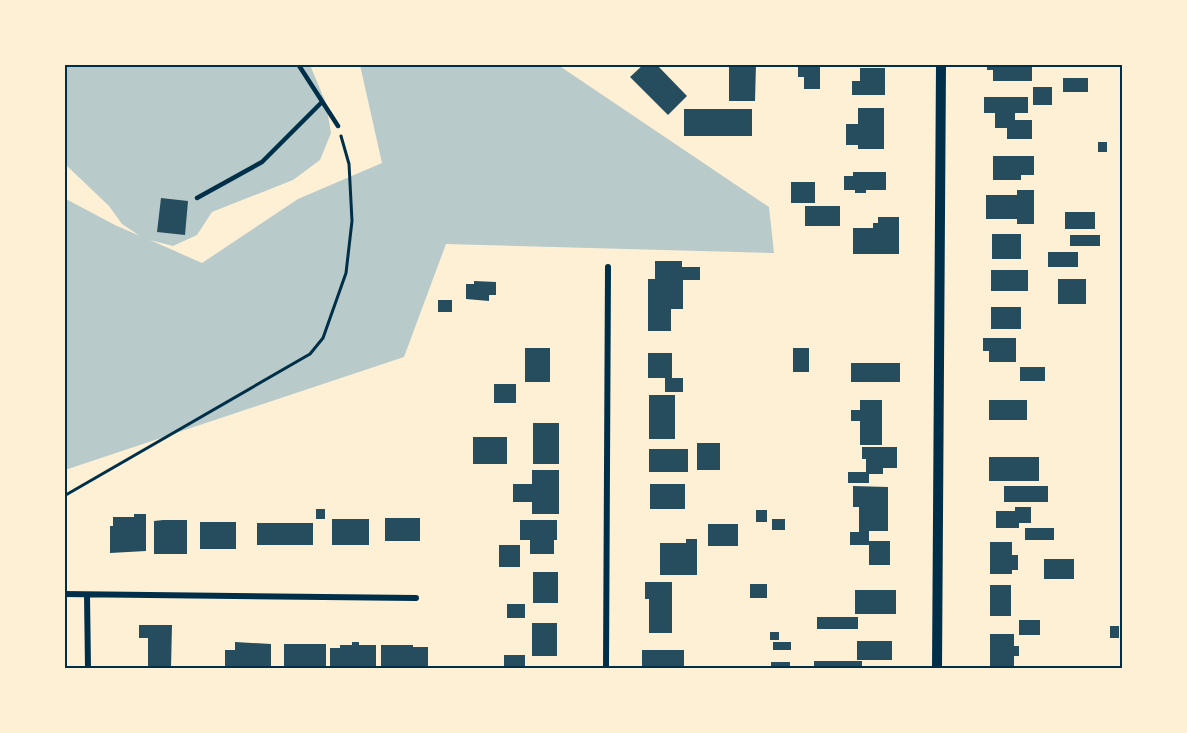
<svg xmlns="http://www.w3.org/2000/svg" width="1187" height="733" font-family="'Archivo Narrow',sans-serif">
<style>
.green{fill:#b9caca}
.building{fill:#264d5e}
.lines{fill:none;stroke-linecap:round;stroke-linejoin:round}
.path{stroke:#003049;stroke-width:3}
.service{stroke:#003049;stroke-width:4.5}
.minor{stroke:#003049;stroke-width:6}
.tertiary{stroke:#003049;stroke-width:10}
.neatline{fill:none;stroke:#003049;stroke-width:2}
</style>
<rect width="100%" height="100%" fill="#fdf0d5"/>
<path class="green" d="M65 65H310L326 103 331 133 320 160 293 180 212 212 197 235 173 246 150 240 202 263 298 199 382 163 360 65H558L769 207 774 253 446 244 404 357 65 470 64 198 115 225 140 236 122 224 109 206 65 164Z"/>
<path class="building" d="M644 64H656L687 96 668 115 630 77Z
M729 64H756L755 101H729Z
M798 64H820V89H804V77H798Z
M987 64H1032V81H993V70H987Z
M860 68H885V95H852V81H860Z
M1063 78H1088V92H1063Z
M1033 87H1052V105H1033Z
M984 97H1028V113H1015V120H1032V139H1007V128H995V113H984Z
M858 108H884V149H858V145H846V124H858Z
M684 109H752V136H684Z
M1098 142H1107V152H1098Z
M993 156H1034V175H1021V180H993Z
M853 172H886V190H866V193H855V190H844V176H853Z
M791 182H815V203H791Z
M1017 190H1034V224H1017V219H986V195H1017Z
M161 198 188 201 185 235 157 232Z
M805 206H840V226H805Z
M1065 212H1095V229H1065Z
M878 217H899V254H853V228H873V223H878Z
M992 234H1021V259H992Z
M1070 235H1100V246H1070Z
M1048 252H1078V267H1048Z
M655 261H682V267H700V280H683V309H671V331H648V279H655Z
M991 270H1028V291H991Z
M1058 279H1086V304H1058Z
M474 281 496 282V295H489V301L466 299V284H474Z
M438 300H452V312H438Z
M991 307H1021V329H991Z
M983 338H1016V362H989V351H983Z
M525 348H550V382H525Z
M793 348H809V372H793Z
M648 353H672V378H683V392H665V378H648Z
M851 363H900V382H851Z
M1020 367H1045V381H1020Z
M494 384H516V403H494Z
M649 395H675V439H649Z
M860 400H882V445H860V421H851V410H860Z
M989 400H1027V420H989Z
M533 423H559V464H533Z
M473 437H507V464H473Z
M697 443H720V470H697Z
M862 447H897V468H883V474H869V483H848V472H866V459H862Z
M649 449H688V472H649Z
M989 457H1039V481H989Z
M532 470H559V514H532V502H513V484H532Z
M650 484H685V509H650Z
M853 486 888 487V531H869V541H890V565H869V545H850V532H859V507H853Z
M1004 486H1048V502H1004Z
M1015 507H1031V523H1019V528H996V511H1015Z
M316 509H325V519H316Z
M756 510H767V522H756Z
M134 514H146V551L110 553V526H113V517H134Z
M385 518H420V541H385Z
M332 519H369V545H332Z
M772 519H785V530H772Z
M163 520H187V554H154V521Z
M520 520H557V540H554V554H530V540H520Z
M200 522H236V549H200Z
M257 523H313V545H257Z
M708 524H738V546H708Z
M1025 528H1054V540H1025Z
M686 539H697V575H660V543H686Z
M990 542H1012V555H1018V570H1012V574H990Z
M499 545H520V567H499Z
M1044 559H1074V579H1044Z
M533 572H558V603H533Z
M645 582H672V633H649V599H645Z
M750 584H767V598H750Z
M990 585H1011V616H990Z
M855 590H896V614H855Z
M507 604H525V618H507Z
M817 617H858V629H817Z
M1019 620H1040V635H1019Z
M532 623H557V656H532Z
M139 625H172L171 668H148V638H139Z
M1110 626H1119V638H1110Z
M770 632H779V640H770Z
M990 634H1014V646H1019V656H1014V668H990Z
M857 641H892V660H857Z
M235 642 271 644V667L247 668 225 666V650H235Z
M352 642H359V645H376V668H330V648H340V645H352Z
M773 642H791V650H773Z
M284 644H326V668H284Z
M381 645H413V647H428V668H381Z
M642 650H684V668H642Z
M504 655H525V667H504Z
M814 661H862V668H814Z
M771 662H790V668H771Z"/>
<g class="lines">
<path class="path" d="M64 496 310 354 323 338 346 273 352 221 349 164 341 136"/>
<path class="service" d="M298 64 338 126
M197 198 262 162 322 102"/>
<path class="minor" d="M64 594 416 598
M87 595 88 668
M606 668 608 267"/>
<path class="tertiary" d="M937 668 941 64"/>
</g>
<rect width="1187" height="733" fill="none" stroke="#fdf0d5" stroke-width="132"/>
<rect x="66" y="66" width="1055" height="601" class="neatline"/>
</svg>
